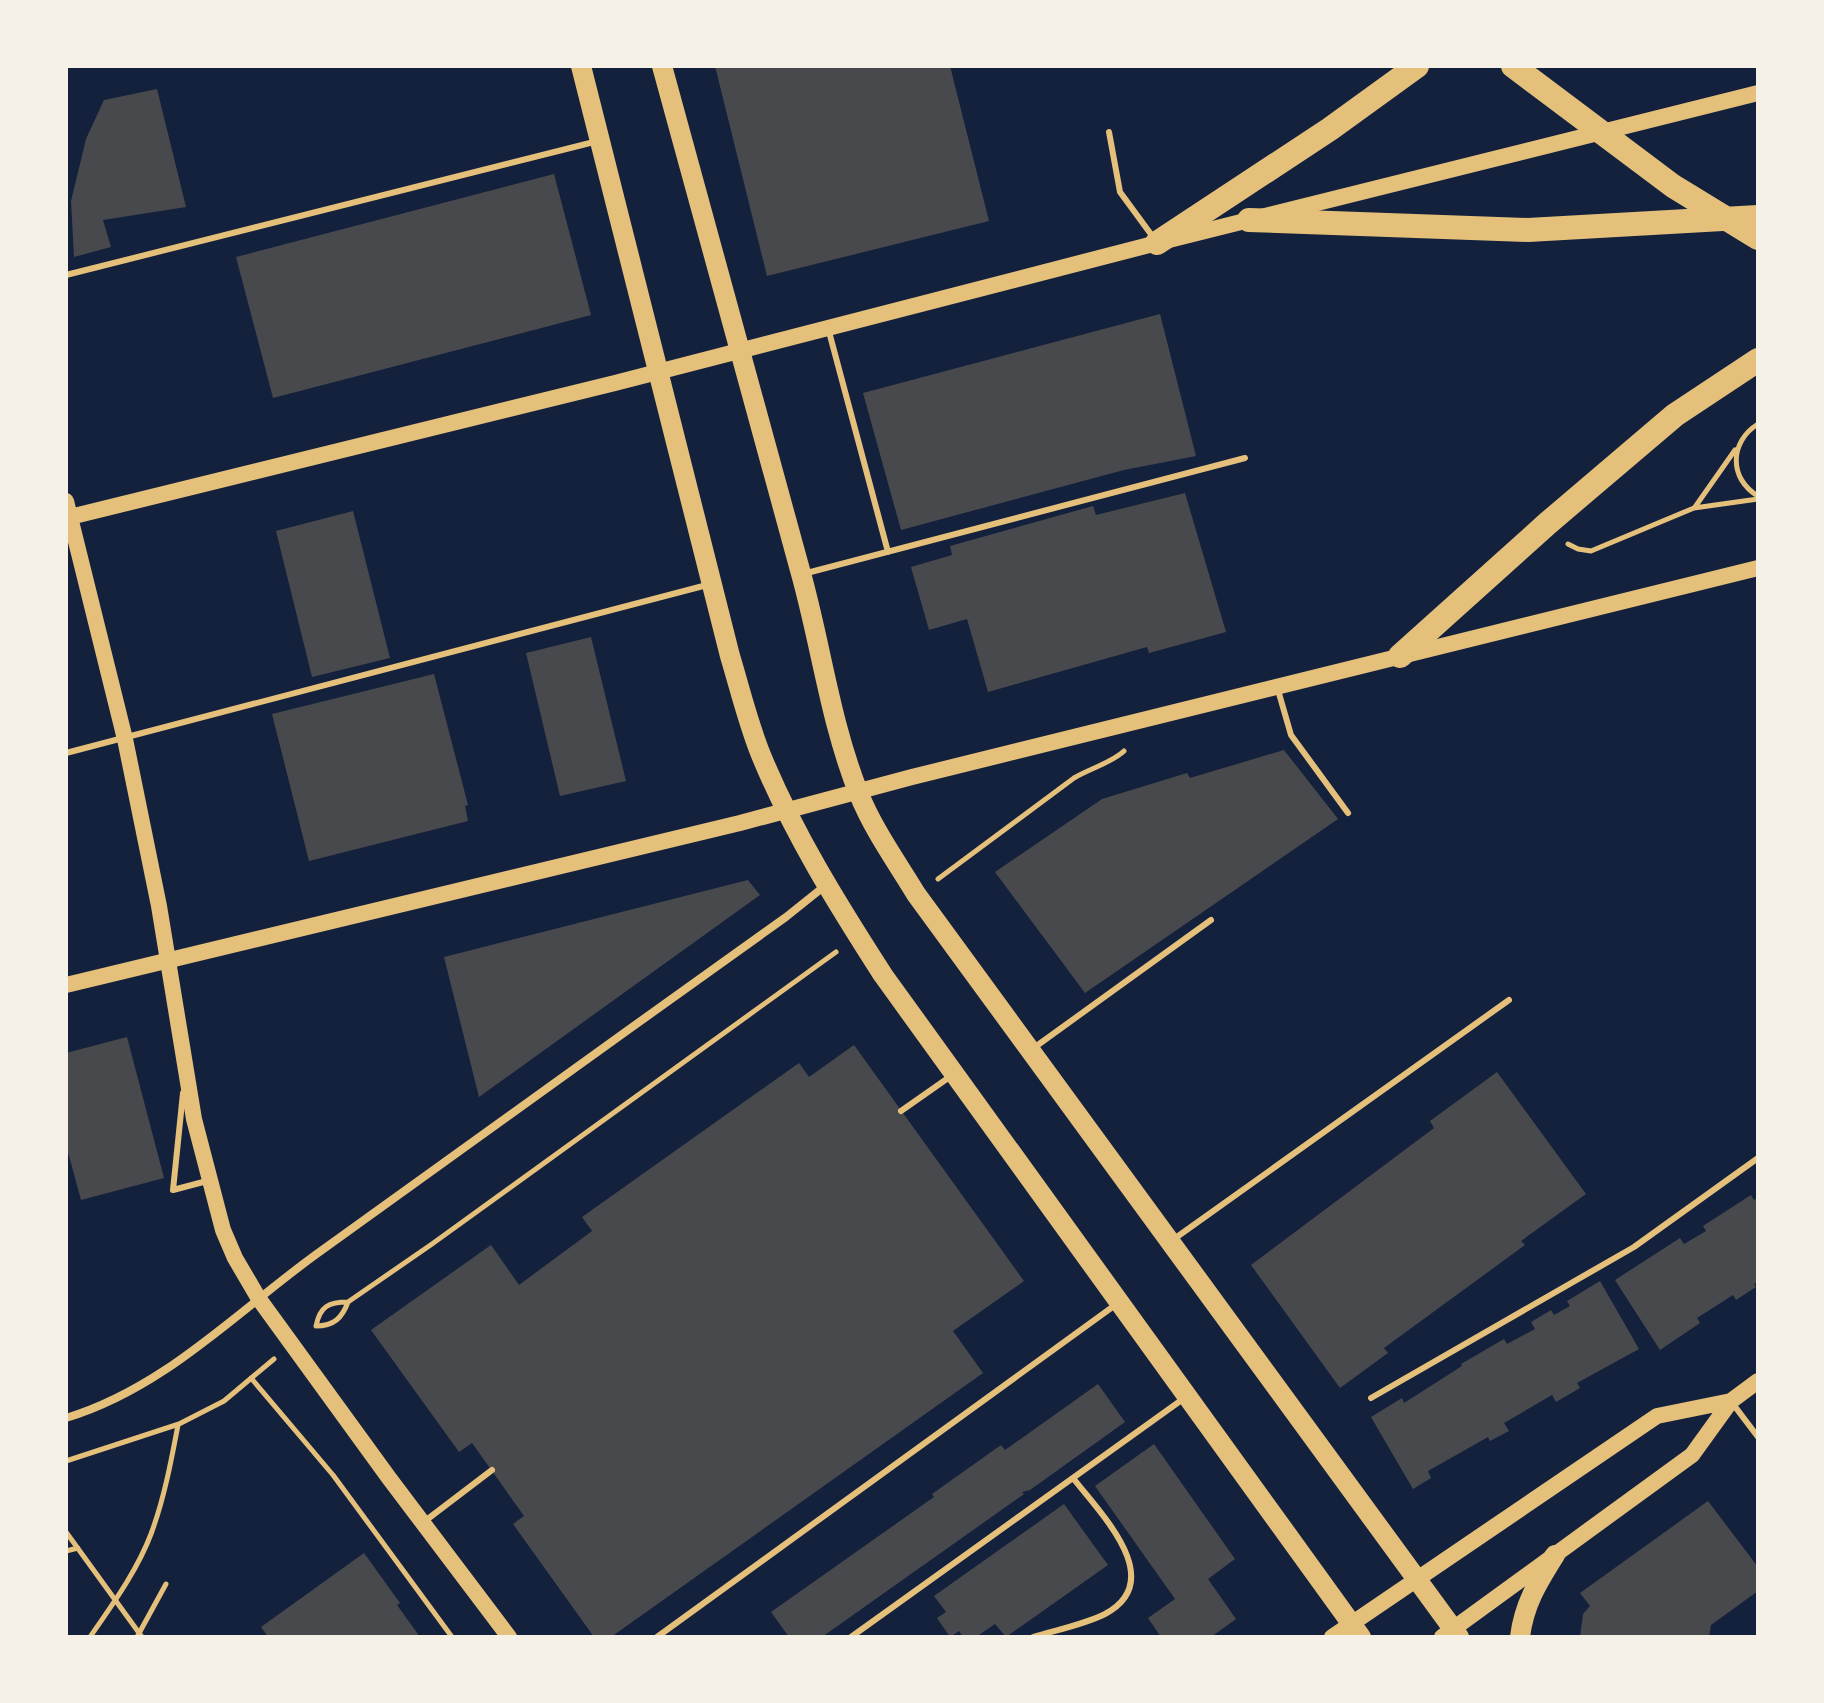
<svg xmlns="http://www.w3.org/2000/svg" width="1824" height="1703" font-family="Lato,sans-serif">
<style>
.building{fill:#48494c}
.lines{fill:none;stroke-linecap:round;stroke-linejoin:round}
.path{stroke:#e5c07b;stroke-width:5}
.service{stroke:#e5c07b;stroke-width:6}
.minor{stroke:#e5c07b;stroke-width:8}
.secondary{stroke:#e5c07b;stroke-width:16}
.primary{stroke:#e5c07b;stroke-width:20}
.motorway{stroke:#e5c07b;stroke-width:24}
</style>
<rect width="100%" height="100%" fill="#14213d"/>
<path class="building" d="M715 66H950L989 221 767 276Z
M157 89 186 207 103 220 111 247 74 257 71 201 86 139 104 100Z
M554 174 591 315 273 398 236 257Z
M1160 314 1196 456 1124 470 901 530 863 393Z
M1185 493 1226 632 1149 653 1147 647 988 692 967 619 929 630 911 567 952 555 950 546 1093 506 1096 515Z
M353 511 390 658 312 677 276 531Z
M591 637 626 781 560 796 526 653Z
M434 674 468 805 465 806 468 821 309 861 272 714Z
M1284 750 1338 819 1085 993 995 872 1102 799 1187 773 1190 778Z
M748 880 760 895 479 1097 444 957Z
M127 1037 164 1178 81 1200 66 1145V1053Z
M854 1045 1024 1281 953 1331 983 1373 611 1637H594L513 1524 524 1516 472 1443 459 1452 371 1330 491 1245 519 1285 592 1231 582 1217 799 1063 809 1077Z
M1497 1072 1586 1194 1521 1241 1525 1245 1384 1348 1388 1353 1340 1388 1251 1265 1434 1128 1430 1121Z
M1751 1195 1754 1200 1758 1197V1282L1754 1284 1756 1287 1736 1300 1733 1295 1697 1318 1700 1323 1660 1350 1615 1280 1680 1238 1684 1244 1706 1231 1703 1226Z
M1600 1281 1639 1349 1577 1383 1580 1388 1556 1402 1552 1395 1504 1423 1509 1431 1490 1441 1488 1437 1428 1471 1431 1478 1413 1489 1371 1417 1402 1398 1404 1403 1462 1366 1461 1364 1504 1339 1507 1344 1535 1329 1531 1322 1551 1310 1554 1315 1570 1306 1567 1301Z
M1098 1384 1125 1422 1030 1490 1022 1492 1024 1494 822 1637H789L771 1612 934 1497 932 1494 1001 1445 1005 1450Z
M1154 1444 1235 1559 1208 1579 1236 1619 1211 1637H1161L1148 1618 1175 1599 1095 1486Z
M1708 1501 1758 1567V1591L1711 1625 1709 1637H1580L1583 1614 1590 1606 1580 1593Z
M1064 1504 1108 1565 1006 1637 995 1624 976 1637H963L959 1631 950 1637 937 1618 946 1612 934 1596Z
M364 1553 400 1603 397 1605 420 1637H268L261 1627Z"/>
<g class="lines">
<path class="path" d="M1758 424C1729 442 1729 479 1758 496
M1695 507 1735 450
M1568 544 1578 549 1591 551 1694 508 1758 499
M938 879 1074 778C1089 769 1113 762 1124 751
M316 1326C320 1306 329 1302 348 1302L432 1244 836 952
M316 1326C334 1326 342 1318 348 1302
M251 1378 333 1475 452 1637
M66 1461 179 1424 224 1401 274 1359
M66 1532 142 1637
M66 1551 78 1548
M90 1637C112 1605 137 1571 151 1534 164 1499 171 1462 178 1425
M137 1637 166 1584"/>
<path class="service" d="M1109 132 1120 192 1153 237
M66 275 598 141
M828 328 888 552
M803 574 1245 458
M1278 690 1291 735 1348 813
M66 753 707 585
M1035 1047 1211 920
M183 1093 173 1190 207 1181
M901 1111 951 1076
M1174 1239 1509 1000
M1371 1398 1634 1247 1758 1158
M1733 1404 1758 1437
M425 1521 492 1470
M657 1637 1118 1303
M851 1637 1183 1399
M1033 1637C1056 1630 1083 1625 1105 1614 1169 1580 1099 1512 1073 1478"/>
<path class="minor" d="M66 1418C165 1388 236 1312 318 1253 473 1140 630 1029 786 917L826 885"/>
<path class="secondary" d="M66 501 125 739 159 906 194 1119 223 1230 235 1258 259 1299 389 1478 509 1637
M66 518 615 383 1157 243 1758 93
M66 985 740 823 912 777 1758 568
M1332 1637 1657 1416 1731 1401
M1442 1637 1692 1455 1731 1401 1758 1381"/>
<path class="primary" d="M581 66 730 656C740 689 748 723 761 755 793 833 838 905 883 975L1361 1637
M662 66C707 234 753 402 800 570 821 644 830 722 859 794 873 829 896 861 916 894L1459 1637
M1520 1637C1524 1604 1538 1582 1555 1555"/>
<path class="motorway" d="M1513 66 1673 186 1758 238
M1249 220 1528 230 1758 217
M1157 243 1330 129 1417 66
M1400 656 1548 523 1675 415 1758 360"/>
</g>
<rect width="1824" height="1703" fill="none" stroke="#f6f1e7" stroke-width="136"/>
</svg>
